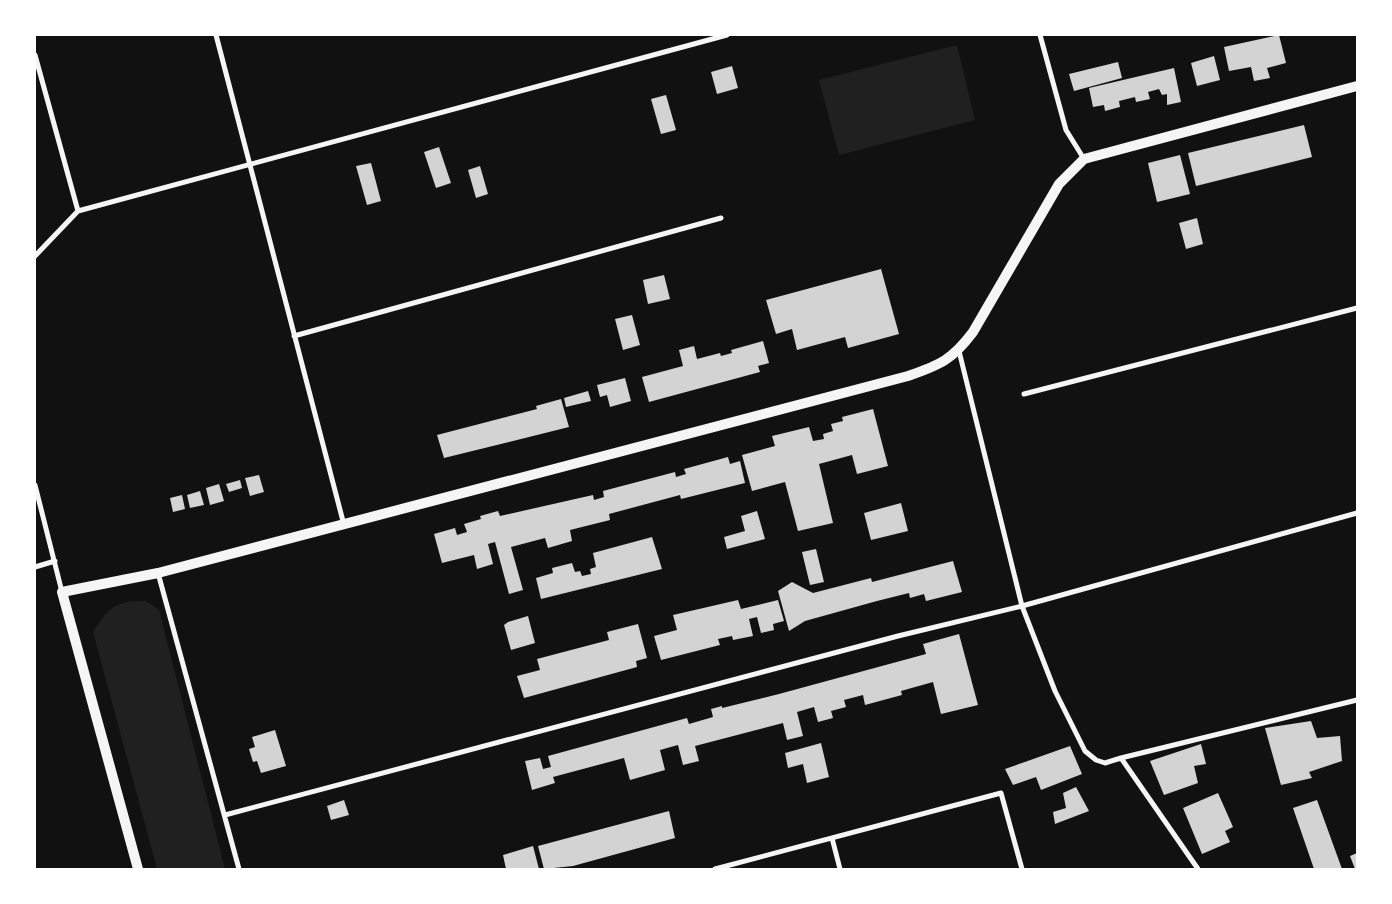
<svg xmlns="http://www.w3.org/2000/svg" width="1392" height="904" font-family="Signika,sans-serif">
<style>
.green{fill:#202020}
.building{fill:#d3d3d3}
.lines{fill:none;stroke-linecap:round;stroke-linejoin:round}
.minor{stroke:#f5f5f5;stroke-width:5}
.secondary{stroke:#f5f5f5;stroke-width:10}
</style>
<rect width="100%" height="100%" fill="#111"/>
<path class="green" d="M957 45 975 120 839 155 819 80Z
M133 601H146L159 610 225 869H157L93 632C106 613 109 605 133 601Z"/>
<path class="building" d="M1279 35 1286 63 1267 68 1270 78 1254 81 1251 67 1229 71 1224 47Z
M1214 56 1220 80 1197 86 1191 63Z
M1118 62 1122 78 1074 91 1069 74Z
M732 66 738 88 717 94 711 72Z
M1174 68 1181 102 1167 105V94L1162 95 1159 89 1148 92 1150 99 1136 102 1135 97 1119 101 1120 107 1105 111 1104 105 1093 107 1089 88Z
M666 95 676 130 661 134 651 99Z
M1304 125 1312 157 1196 186 1188 153Z
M439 147 451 183 436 188 424 152Z
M1180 155 1190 194 1157 202 1148 163Z
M371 163 381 201 367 205 356 166Z
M480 166 488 194 476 198 468 170Z
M1197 218 1203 244 1186 249 1179 223Z
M881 269 899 334 848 348 845 337 797 350 792 329 776 334 766 300Z
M664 275 670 299 648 304 643 280Z
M632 315 640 345 623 350 615 319Z
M763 341 769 363 758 366 760 372 649 402 642 377 683 366 679 350 694 346 697 359 720 353 721 356 732 353 731 350Z
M625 378 631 401 610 407 607 395 600 397 597 385Z
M588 391 591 401 566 407 564 398Z
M561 399 569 427 444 458 437 435 537 409 536 406Z
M873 409 888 466 857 474 852 455 819 464 833 523 798 531 785 482 752 491 742 455 775 446 772 436 809 427 813 441 824 439 823 434 833 431 831 424 843 421 842 417Z
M728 457 730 464 740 461 745 483 681 499 680 495 609 514 610 520 570 530 572 541 548 548 545 538 511 547 523 590 509 594 495 542 488 544 493 564 477 569 474 555 442 563 434 534 455 528 457 535 467 532 464 524 481 519 480 516 498 511 500 516 593 495 594 500 604 497 603 491 675 472 676 477 686 474 684 469Z
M259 475 264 492 250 496 245 478Z
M240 480 242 488 229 492 226 484Z
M219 484 224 501 210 505 206 488Z
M200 491 204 505 190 508 187 495Z
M182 495 185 509 173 512 170 498Z
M901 503 908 531 871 540 864 513Z
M757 511 765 539 727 549 724 537 745 531 741 516Z
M652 537 662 569 541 599 536 578 553 573 552 568 572 563 575 572 580 571 582 576 591 574 590 569 596 567 593 553Z
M816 549 824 582 810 585 802 552Z
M953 561 962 592 926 601 924 594 910 598 909 593 877 601 805 621 789 631 778 591 792 582 813 593 871 578 872 582Z
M738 600 741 609 778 600 784 621 773 624 774 630 761 633 757 617 749 619 753 636 733 640 732 636 718 639 720 645 661 660 654 636 677 630 673 615Z
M528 616 535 643 511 650 504 625 508 622Z
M638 624 647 658 636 661 637 667 524 698 517 676 540 670 537 659 609 640 607 632Z
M959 634 978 705 941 714 933 682 901 691 902 695 865 705 863 695 844 700 846 707 831 711 833 718 818 722 814 707 797 712 803 736 787 740 783 723 695 746 699 761 683 765 678 745 660 750 665 770 630 780 624 758 553 777 555 783 532 790 525 761 540 758 543 769 551 767 548 756 687 718 689 724 713 717 711 709 722 706V708L779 694 926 654 923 644Z
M1311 721 1317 738 1340 736 1342 761 1309 772 1312 778 1281 785 1265 728Z
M275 730 286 766 261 773 257 761 253 762 249 749 255 747 252 737Z
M821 743 829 777 807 783 803 764 788 768 785 753Z
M1201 744 1206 764 1194 766 1198 783 1164 795 1150 761Z
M1070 746 1082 774 1041 790 1036 777 1013 785 1005 769Z
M1076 787 1089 811 1055 824 1053 812 1066 808 1063 793Z
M1218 793 1233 827 1225 831 1230 842 1202 854 1183 808Z
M344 800 349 815 331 820 327 806Z
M1317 800 1342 869H1314L1293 808Z
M669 811 675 838 573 866 544 869 538 846Z
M533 846 539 869H506L503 855Z
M1357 853V869H1355L1350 856Z"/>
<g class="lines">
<path class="minor" d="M216 35 344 525
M1040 35 1066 130 1084 159
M35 55 78 211
M35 256 78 211 727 35
M294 336 721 218
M959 351 1022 606 1055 691 1085 751 1096 760 1105 763 1121 758 1198 869
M1024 394 1357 308
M35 485 62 592
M35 567 55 561
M158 573 239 869
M1121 758 1357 700
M225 815 898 636 1022 606 1357 513
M832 838 840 869
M715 869 1001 793 1022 869"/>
<path class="secondary" d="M138 869 62 592 158 573 908 376C940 365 952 360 973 332L1059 184 1084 159 1357 86"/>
</g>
<rect width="1392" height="904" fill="none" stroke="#ffffff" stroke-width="72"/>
</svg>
